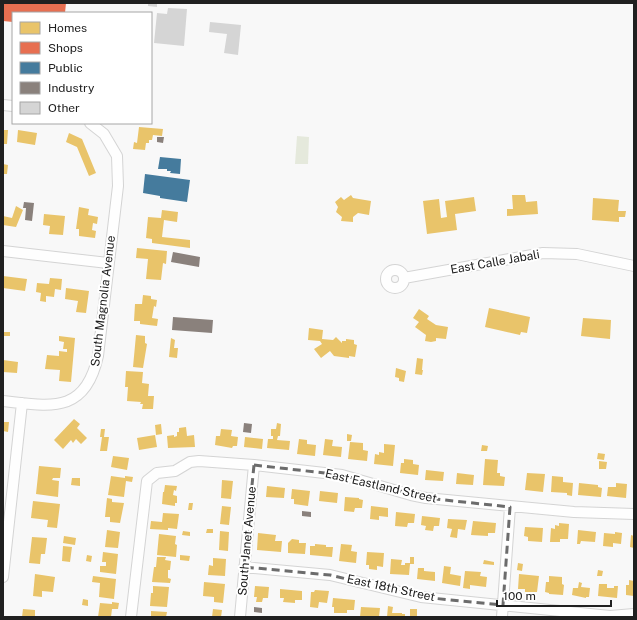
<svg xmlns="http://www.w3.org/2000/svg" width="637" height="620" font-family="'Public Sans',sans-serif">
<style>
.green{fill:#e5e9dc}
.homes{fill:#e9c46a}
.shops{fill:#e76f51}
.public{fill:#457b9d}
.industry{fill:#8a817c}
.building{fill:#d5d5d5}
.lines{fill:none;stroke-linecap:round;stroke-linejoin:round}
.minor-casing{stroke:#d4d4d4;stroke-width:12}
.minor{stroke:#fefefe;stroke-width:10}
.marked{fill:none;stroke:#6c6c6c;stroke-width:3;stroke-dasharray:8 5;stroke-linejoin:round}
.labels{text-anchor:middle;dominant-baseline:central;stroke-width:4;stroke-linejoin:round;paint-order:stroke}
.street-label{font-size:12px;fill:#202020;stroke:#fff}
</style>
<rect width="100%" height="100%" fill="#f8f8f8"/>
<path class="green" d="M297 136 309 137 308 164H295Z"/>
<path class="homes" d="M139 127 163 129 162 136 153 135 152 140H149V143H146L145 150 133 149 134 142 137 143Z
M3 130H8L7 144H3Z
M18 130 37 133 35 145 17 142Z
M69 133 82 139 96 173 89 176 77 147 66 142Z
M3 164 8 165 7 174H3Z
M351 195 353 198 371 201 369 215 358 213 353 217V222L341 221 342 217 336 212 338 207 335 202 341 197 344 200Z
M512 195H525L526 202 537 201 538 214 507 216V209H513Z
M474 197 476 211 455 214 457 230 427 234 423 201 439 199 441 218 447 217 445 201Z
M593 198 619 200 618 211H626L625 217H619V222L592 220Z
M16 206 23 210 16 227 3 225V216L12 218Z
M79 207 89 209 88 215 98 217 97 224 93 223 92 230 96 231 95 238 79 236V229H76Z
M162 210 178 212 177 222 164 220 162 237 190 240V248L152 243V239L146 238 148 217 161 218Z
M44 214 65 216 63 235 49 234 50 226 43 225Z
M137 248 167 251 166 264 163 263 161 280 146 279 148 259 136 258Z
M3 276 27 279 25 291 3 288Z
M50 278 62 279 61 290 55 289 54 297 46 296V302L40 301 41 293 36 292 37 283 49 284Z
M66 288 89 291 86 313 76 312 78 301 65 299Z
M143 295 151 296V299L157 300 156 307 154 306 152 318 158 319 157 326 140 324V321H134L135 304H142Z
M489 308 530 317 527 333 521 332 520 335 485 327Z
M419 309 429 316 427 319 436 325 448 327 446 339 436 338V341L431 342 425 341 426 335 415 327 419 322 413 318Z
M583 318 611 320 610 339 581 336Z
M309 328 323 330 322 339 333 340 336 337 342 343V341H346V339L354 340V344L357 345 355 357 349 356V358L334 356 330 351 321 358 314 349 322 344 320 341 308 340Z
M3 332H10V336H3Z
M136 335 145 336V343L147 344 143 368 133 367Z
M59 336 75 338 71 382 59 381 60 370 45 369 47 355 59 356V351L67 352V349H63L64 342 59 341Z
M171 338 175 340 174 348H178L177 358 169 357Z
M417 358 423 359 422 370H423L422 375 415 374Z
M3 360 18 362 17 373 3 372Z
M396 368 406 371 404 382 399 381V378L395 377Z
M126 371 143 372 142 383 149 384 148 396H154L153 409H142L143 404H140L141 402 127 401 128 387H125Z
M74 419 80 424 77 428 87 438 81 444 76 439 73 443 71 440 63 449 54 440Z
M3 422H9L8 432 3 431Z
M277 423 281 424 280 436H278L277 440 290 441 289 450 267 448 268 439H273V436H271V429H276Z
M161 424 162 434 156 435 155 425Z
M186 427 187 436 194 435 195 447 168 448 167 436 174 435V437L177 436V432H179V428Z
M101 429H105L104 437H109L107 451H100L102 437H100Z
M221 429 232 430 231 436 238 437 237 446H233L232 448 215 445 216 436H220Z
M347 434 352 435 351 441H347Z
M155 435 157 447 139 450 137 438Z
M245 437 263 439 262 449 244 447Z
M299 439 307 440V444L316 445 315 456 297 454Z
M325 439 333 440 332 446 342 447 341 457 323 455Z
M350 442 363 443V450L368 451 367 461 348 459Z
M384 444 395 445 393 466 374 464 375 454 379 455V452L384 453Z
M482 445 488 446 487 451H481Z
M598 453 605 454 604 460 597 459Z
M113 456 129 458 127 470 111 467Z
M404 459 413 460V464L419 465 418 475 400 473 401 463H404Z
M485 459 498 460 497 473H500V476L505 477 504 486 483 485Z
M599 461 607 462 606 469H599Z
M39 466 61 468 60 478H53L52 480 59 481 58 497 36 494Z
M426 470 444 472 443 481 425 480Z
M457 473 474 475 473 485 456 484Z
M527 473 545 474 543 492 525 490Z
M111 476 125 478V476L133 477 132 482 126 481 124 497 108 495Z
M552 476 563 477V482L573 483 572 496 567 495V493L551 492Z
M72 478H80V486L71 485Z
M222 480 233 481 231 499 221 498Z
M579 483 598 485V487L602 488 601 497 578 495Z
M616 483 627 484 626 498 607 496 608 487H616Z
M165 485 177 486 176 491 174 490 173 495 177 496V503H175V506L162 504 163 492H164Z
M267 486 285 488 284 498 266 497Z
M292 489 310 491 308 506 294 504V499H291Z
M320 491 338 493 337 503 319 501Z
M345 497 359 498V499L363 500 362 508H355L354 512 344 511Z
M107 498 112 499V502L124 503 120 523 110 522V517H105Z
M33 501 60 504 57 528 47 527 48 520 31 518Z
M189 503H193L192 510H188Z
M222 506 231 507 229 525 220 524Z
M371 506 388 508V517L379 516V520L370 519Z
M396 512 415 514 414 523H408L407 527 395 526Z
M163 513 179 514 177 529 168 528V530L150 529 151 521 162 522Z
M422 516 440 518 439 526H434L433 531 425 530 426 526 421 525Z
M448 519 467 520 465 530 458 529 457 538 450 537 452 529 447 528Z
M473 521 496 523 495 533H488V536L471 535Z
M559 523 569 524 568 539H560V542H550L551 528 555 529V525L559 526Z
M525 527 543 528 542 542 528 541V537L524 536Z
M207 529H213V533H206Z
M107 530 120 532 118 548 105 547Z
M578 530 596 532 595 542 581 541 580 544H577Z
M183 531 190 532V536L182 535Z
M220 531 229 532 228 551 219 550Z
M615 532 622 533 621 544 613 543V547L603 546 604 533 615 534Z
M258 533 276 535 275 541H282L281 552 257 550Z
M159 534 176 536 175 544 177 545 176 557 157 555Z
M631 535 634 536V548L630 547Z
M64 536 76 538 75 545 63 543Z
M32 537 47 538 45 554H41L40 564 29 563Z
M292 539 299 540V543H306L305 554 288 553V543Z
M315 544 326 545V547H333L332 557 310 555V546H315Z
M341 544 352 545 351 551 357 552 356 563 339 561Z
M63 546 72 547 70 562 62 561Z
M103 552 118 554 116 574 100 572V566H106V562H102Z
M367 552 384 553 383 567 377 566V570L369 569V565H366Z
M87 555 92 556 91 562 86 561Z
M180 555 190 556 189 561 180 560Z
M157 557H166L165 560 171 561 170 570H168V578L171 579 170 583 152 582 154 567H156Z
M410 557H414V564H410L409 575 390 574 391 559 402 560 401 565H405V563H410Z
M213 558 226 559 225 576 208 575 209 565 213 566Z
M484 560 494 562V565L483 564Z
M518 563 523 564 522 571 517 570Z
M444 566 451 567 450 574 461 576 460 586 442 583Z
M418 568H424V571L435 572V581L417 579Z
M598 570 603 571 602 576H597Z
M465 571 481 572 480 576 487 577 486 587 470 585V589L463 588Z
M35 574 55 577 53 592 42 591V597L33 596Z
M519 574 539 576 537 592H525V589H518Z
M93 576 116 579 114 599 99 597 100 583 92 582Z
M549 576 562 577V584L564 585 563 595 549 594V593L545 592 546 582H549Z
M629 580 634 581V596L626 595V585H629Z
M204 582 225 584 223 603 214 602V597L203 596Z
M579 582 582 583 581 587 590 588 589 597H586V598L572 595 573 588H578Z
M599 584H607V588H614V586H618L617 598 598 596Z
M153 586 169 587 167 607 150 606 151 593H153Z
M255 586 269 587 268 598H263L262 602H256L257 597H254Z
M280 589 302 591V600H295V603L283 602 284 598H280Z
M315 590 329 591 327 603 319 602 318 608 310 607 311 592H314Z
M333 598 355 600 354 610H347V613H334V607H332Z
M83 599 88 600V606L82 605Z
M112 602 119 603 118 609H112L111 617H98L100 603 112 604Z
M388 606 393 607 392 613H402V614H405V617H387Z
M361 607 380 608 379 617H360Z
M23 609 35 610V617H22Z
M213 609 222 610 221 617H212Z
M410 609H417V617H410Z
M151 611 167 612 166 617H151Z"/>
<path class="shops" d="M3 3H66L65 13H13V22L3 21Z"/>
<path class="public" d="M160 157 181 159 180 174 170 173 171 171H167V169H158Z
M145 174 190 180 187 202 160 198V196L143 193Z"/>
<path class="industry" d="M157 137H164L163 143 157 142Z
M24 202 34 203 32 221 25 220 26 208H23Z
M173 252 200 257 199 267 171 262Z
M173 317 213 320 212 333 172 330Z
M244 423 252 424 251 433 243 432Z
M302 511 311 512V517L302 516Z
M254 607 262 608V613L254 612Z"/>
<path class="building" d="M148 3H157V7L148 6Z
M168 8 187 9 184 46 154 43 157 13 167 14Z
M210 22 241 25 238 55 224 53 227 34 209 32Z"/>
<g class="lines">
<g class="minor-casing">
<path id="minor" d="M3 105 13 106
M3 251 108 263
M386 279a9 9 0 1 1 18 0a9 9 0 1 1-18 0Z
M404 278 543 253 577 254 634 266
M3 401C50 406 85 415 98 356L118 186 117 156 104 134 90 123
M244 567 330 575 421 597 610 616 634 614
M3 577 22 403
M131 617 147 481 157 473 175 471 190 462 199 461 254 465 342 475 411 495 426 498 574 512 634 514
M240 617 254 465
M502 617 510 507"/>
</g>
<use href="#minor" class="minor"/>
</g>
<path class="marked" d="M254 465 342 475 426 498 510 507 503 605 421 597 330 575 244 567Z"/>
<g class="labels">
<g class="street-label">
<text transform="translate(495 262) rotate(-10)">East Calle Jabali</text>
<text transform="translate(103 301) rotate(-83)">South Magnolia Avenue</text>
<text transform="translate(381 486) rotate(13)">East Eastland Street</text>
<text transform="translate(247 541) rotate(-85)">South Janet Avenue</text>
<text transform="translate(391 588) rotate(12)">East 18th Street</text>
</g>
</g>
<rect width="637" height="620" fill="none" stroke="#202020" stroke-width="8"/>
<rect x="12" y="12" width="140" height="112" fill="#ffffff" stroke="#a6a6a6"/>
<rect x="20" y="22" width="20" height="12" fill="#e9c46a" stroke="#a6a6a6"/>
<text x="48" y="32" font-size="12" fill="#202020">Homes</text>
<rect x="20" y="42" width="20" height="12" fill="#e76f51" stroke="#a6a6a6"/>
<text x="48" y="52" font-size="12" fill="#202020">Shops</text>
<rect x="20" y="62" width="20" height="12" fill="#457b9d" stroke="#a6a6a6"/>
<text x="48" y="72" font-size="12" fill="#202020">Public</text>
<rect x="20" y="82" width="20" height="12" fill="#8a817c" stroke="#a6a6a6"/>
<text x="48" y="92" font-size="12" fill="#202020">Industry</text>
<rect x="20" y="102" width="20" height="12" fill="#d5d5d5" stroke="#a6a6a6"/>
<text x="48" y="112" font-size="12" fill="#202020">Other</text>
<path d="M497 600v6h114v-6" fill="none" stroke="#202020" stroke-width="2"/>
<text x="503" y="600" font-size="12" fill="#202020" stroke="#ffffff" stroke-width="3" paint-order="stroke">100 m</text>
</svg>
